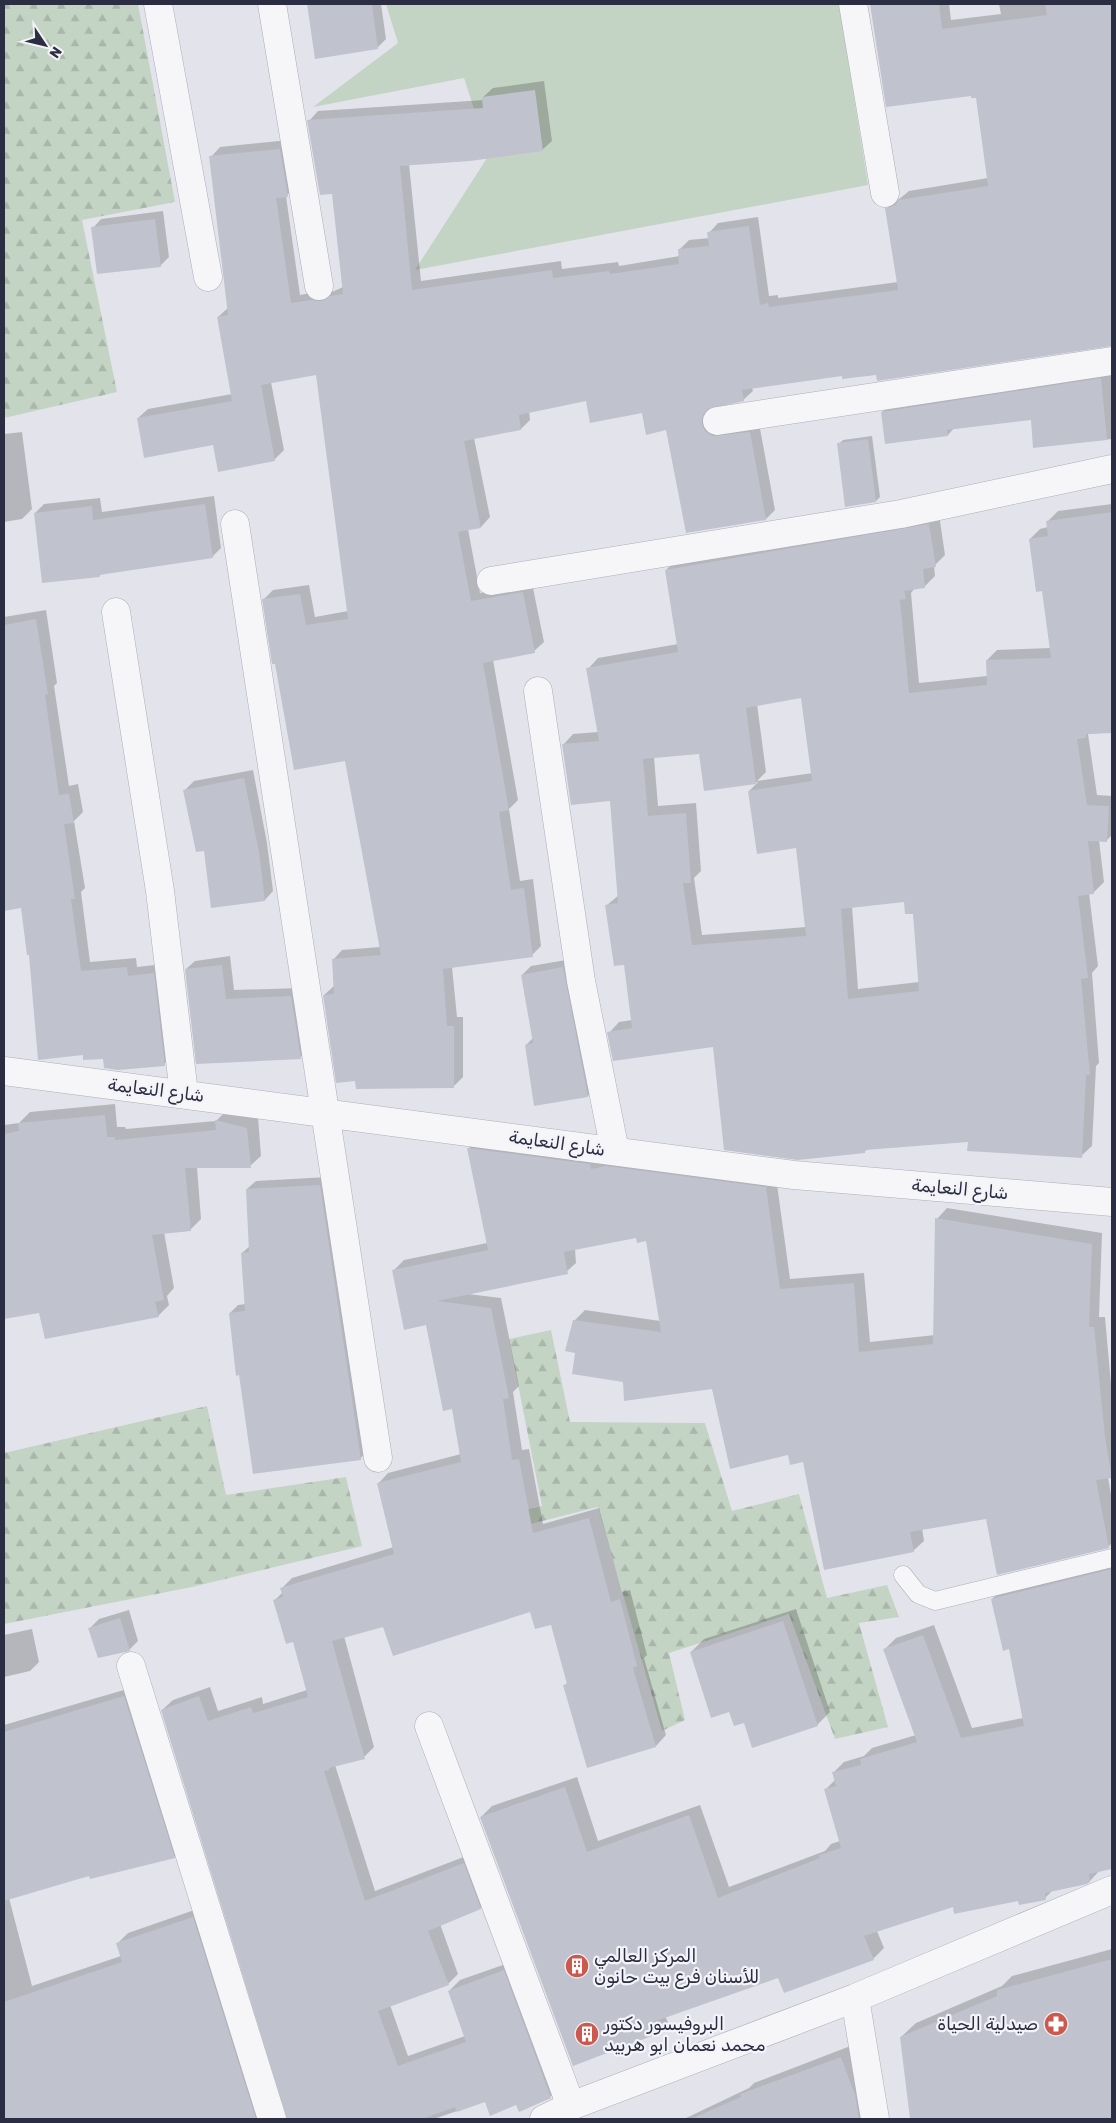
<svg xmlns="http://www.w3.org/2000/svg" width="1116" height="2123" font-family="Rubik,'Noto Naskh Arabic',sans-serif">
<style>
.grass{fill:#c4d4c4}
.forest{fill:url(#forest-firs)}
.shadow{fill:#0003;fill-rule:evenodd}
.building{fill:#c0c2cd;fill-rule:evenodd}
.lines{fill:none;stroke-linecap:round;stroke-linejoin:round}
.lane-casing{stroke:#acadb8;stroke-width:19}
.street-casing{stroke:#acadb8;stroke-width:29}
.lane{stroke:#f6f6f9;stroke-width:18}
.street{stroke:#f6f6f9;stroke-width:28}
.labels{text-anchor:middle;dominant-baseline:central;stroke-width:4.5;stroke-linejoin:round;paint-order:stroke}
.street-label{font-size:18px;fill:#2b2e42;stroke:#f3f3f8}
.poi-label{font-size:18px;fill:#2b2e42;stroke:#f3f3f8;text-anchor:start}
</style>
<defs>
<pattern id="forest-firs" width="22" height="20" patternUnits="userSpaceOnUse" patternTransform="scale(1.25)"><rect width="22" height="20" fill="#c4d4c4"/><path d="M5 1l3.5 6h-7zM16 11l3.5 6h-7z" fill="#a9b6aa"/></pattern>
</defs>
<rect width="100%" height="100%" fill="#e3e4eb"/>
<path class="grass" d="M386 4H839L868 185 415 270 489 155 464 78 313 107 398 43Z"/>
<path class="forest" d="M4 4H138L175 202 82 220 117 392 4 418Z
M551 1330 570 1422 705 1423 732 1511 799 1494 827 1598 887 1585 899 1617 859 1623 888 1727 835 1739 789 1614 669 1653 685 1720 662 1731 598 1507 471 1539 467 1525 542 1506 509 1339Z
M207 1406 226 1495 346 1477 362 1546 192 1587 4 1624V1453Z"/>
<path class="shadow" d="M310 4H381L386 39 377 48 308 6Z
M872 4H949L951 20 1001 14 999 4H1112V345L877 373 843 374 752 388 753 391 743 400 711 406V414L759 423 775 510 766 519 667 429 643 411 587 399 529 411 530 420 521 429 474 438 490 517 481 527 468 529 480 593 532 583 544 642 534 651 493 660 518 800 509 809 520 881 533 879 541 946 532 955 452 967 457 1017H463V1077L454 1086 356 1080 324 995 334 986 333 960 342 950 380 947 346 760 264 599 273 590 309 585 315 617 348 611 317 373 271 382 284 450 274 460 214 444 138 418 148 409 232 394 218 317 228 308 211 157 220 147 289 140 297 186 286 196 300 295 322 291 332 292 343 287 333 192 309 121 318 111 484 100 483 97 493 88 544 81 552 141 542 150 409 164 421 281 561 261 562 269 618 262 619 266 680 256 679 250 689 240 710 238 709 233 718 223 758 217 769 296 778 295V298L898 282 887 209 909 191 988 178 977 96 972 95 887 106Z
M163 211 169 257 160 266 93 228 101 219Z
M1112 369V439L1035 446 1032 419 954 428 948 435 882 412 892 403Z
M22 432 32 509 22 519 4 522V434Z
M872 436 880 497 876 501 839 444 843 440Z
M214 496 221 548 212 557 101 574 99 576 35 513 44 504 100 498 102 512Z
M1112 504V732L1088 734 1097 795 1112 796V835L1106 841 1099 840 1104 882 1093 893H1089L1098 966 1092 973 1099 1063 1096 1066 1092 1146 1081 1156 969 1141 868 1149 865 1151 714 1045 609 1033 619 1022 632 1020 625 964 607 905 619 895 611 800 563 745 573 734 598 732 588 669 598 658 678 644 666 570 676 560 939 514 945 555 934 566 935 576 925 586 915 588 911 593 919 683 987 676V660L997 650 1051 648 1043 590 1030 539 1040 529 1048 527 1047 522 1058 511ZM802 696 813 773 757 781 766 772 757 704ZM700 752 705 789 758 782 749 791 797 847 806 927 702 935 694 878 701 871 696 803 658 806 654 757ZM905 901 914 912 919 982 858 989 852 906Z
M46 610 57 683 54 686 69 786 78 784 83 812 74 821 85 888 81 892 90 962 136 958 137 967 163 964 174 1054 164 1064 84 1053 30 953 22 907 4 910V617Z
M253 770 267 843 273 891 265 900 205 849 185 790 194 781Z
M230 956 234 990 300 988 309 1049 301 1057 186 969 195 961Z
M572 959 596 1087 588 1096 526 1045 533 1038 522 975 531 966Z
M115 1104 117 1127H125L126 1129 216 1121 227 1110 258 1117 261 1156 250 1166 197 1167 201 1219 190 1230 164 1232 174 1288 167 1296 169 1305 158 1316 40 1311 4 1318V1125L19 1123 30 1112Z
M479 1138 776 1177 790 1279 864 1273 870 1342 935 1335 937 1219 947 1208 1102 1233 1099 1317H1105L1112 1396V1475L1108 1477 1112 1501V1543L1108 1547 987 1518 922 1528 924 1541 913 1551 804 1460 789 1454 713 1387 625 1381 576 1352 574 1321 585 1310 660 1321 647 1240 637 1237 575 1249 576 1263 565 1273 468 1294 501 1298 519 1386 513 1392 522 1450 529 1449 543 1524 599 1508 622 1592 630 1590 647 1655 644 1658 666 1735 656 1746 565 1685 568 1682 552 1623 531 1610 384 1625 344 1636 374 1747 364 1757 335 1765 375 1891 474 1853 491 1898 480 1908 440 1924 458 1974 448 1984 390 2005 408 2056 465 2036 449 1991 460 1980 514 1961 561 2087 550 2097 517 2104 486 2101 434 2119H288L162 1710 173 1700 210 1687 218 1711 262 1697 263 1704 307 1690 294 1640 275 1600 283 1592 282 1588 292 1578 394 1547 378 1484 388 1473 461 1454 453 1408 427 1324 393 1271 404 1260 487 1243 469 1148Z
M328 1177 368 1450 360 1459 230 1313 238 1305 246 1304 242 1253 250 1246 247 1189 256 1181Z
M1112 1561V1868L1100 1870 1090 1881 1054 1889 1045 1898 954 1906 877 1931 884 1948 873 1959 779 1976 665 2016 668 2022 657 2033 481 1817 492 1806 577 1777 598 1841 700 1805 729 1887 825 1851 831 1844 840 1841 825 1790 835 1780 833 1773 844 1762 864 1756 872 1748 916 1735 885 1649 896 1638 934 1625 972 1728 1023 1718 1010 1647 992 1599 1003 1588Z
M796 1609 830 1712 817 1725 745 1722 691 1652 704 1639Z
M129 1610 138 1641 130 1649 99 1656 90 1628 99 1619Z
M32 1629 39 1662 30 1671 4 1677V1635Z
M134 1687 184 1847 174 1857 90 1874 9 1898 32 1986 121 1956 117 1944 128 1933 203 1907 271 2119H4V1725Z
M1112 1949V2119H911L901 2037 916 2023 1002 1986 1012 1976Z
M853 2045 863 2119H684L749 2088 754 2083Z"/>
<path class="building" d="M307 4H372L378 49 315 59Z
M870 4H939L942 29 1047 15 1045 4H1112V346L877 381 876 375 842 379V376L742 390 744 401 708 409 703 415 702 424 705 431 712 436 750 432 766 520 686 533 666 430 646 435 642 413 590 423 586 401 519 415 521 430 464 441 481 528 458 532 471 601 523 592 535 653 483 663 509 810 499 812 511 890 524 888 533 957 443 969 447 1026H454V1088L356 1089 355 1081 336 1083 323 995 334 994 332 959 381 955 345 761 294 770 275 664H272L262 599 300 594 306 625 348 619 316 375 261 385 275 461 218 472 213 445 144 458 137 418 232 401 217 317 228 315 209 156 280 149 288 197 276 198 291 303 312 300 322 301 330 296 343 294 332 194 320 195 307 120 483 108 482 97 535 90 543 151 470 161 400 166 412 290 552 270 553 278 609 271 610 274 679 264 678 249 709 246 707 232 749 226 760 305 768 303 769 307 898 290 885 208 895 205 899 200 988 186 976 98H971V96L886 107Z
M155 219 161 267 97 274 91 227Z
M1101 378 1107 440 1033 448 1031 420 947 430 948 436 885 444 881 412Z
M868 439 876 502 845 507 837 443Z
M205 504 213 558 99 575 100 577 42 583 34 513 92 506 93 520Z
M1112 512V733L1086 734V738L1077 739 1087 805 1109 806 1107 842 1088 841 1094 894 1078 896 1088 978 1081 979 1090 1075H1086L1082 1158 967 1151 968 1142 865 1150V1153L798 1160 724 1150 713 1047 613 1061 607 1032 632 1028 624 965 614 966 605 905 618 903 610 801 571 805 562 744 599 741 586 668 678 652 665 570 929 524 936 567 923 569 925 588 904 591 906 599 900 600 909 693 987 685 986 660 1051 658 1042 591 1036 592 1029 539 1048 536 1046 521ZM801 698 812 781 748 791 757 854 796 848 806 936 692 945 683 883H691L686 813 648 816 643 759 699 754 704 791 756 784 746 708ZM904 902 905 914H913L919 991 848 999 841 909Z
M36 619 48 694 45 695 59 795 69 794 74 823 64 824 75 899H71L81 971 127 967 128 976 154 973 165 1066 118 1070 104 1068 103 1059 83 1060V1055L38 1060 29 955H27L21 908 4 911V625Z
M244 778 259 852 265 901 211 908 204 851 196 852 183 790Z
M222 965 226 999 291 996 301 1059 196 1064 185 969Z
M563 967 588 1097 534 1106 525 1045 533 1043 521 975Z
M105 1115 107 1137H115V1140L216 1130 215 1120 247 1128 251 1168H185L191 1231 152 1235 164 1300 155 1302 159 1317 45 1339 39 1313 4 1319V1134L19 1131 18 1123Z
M467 1148 590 1164 591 1169 606 1166 766 1187 780 1289 854 1283 859 1352 933 1344 935 1218 1092 1244 1089 1327H1094L1105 1437 1112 1478 1096 1480 1109 1548 997 1575 986 1519 910 1532 914 1552 824 1570 803 1462 790 1465 788 1455 730 1469 712 1389 624 1401 623 1382 572 1374 575 1353 565 1351 573 1320 661 1332 646 1241 637 1243 636 1238 564 1252 568 1274 437 1301 491 1308 509 1398 503 1399 512 1460 519 1459 533 1533 589 1518 611 1602 620 1599 637 1666 633 1668 656 1747 587 1768 563 1685 567 1684 551 1625 535 1629 530 1612 393 1656 383 1627 332 1641 365 1759 329 1768V1770L324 1771 365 1901 464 1863 481 1909 428 1931 449 1985 378 2011 398 2066 466 2042 448 1991 504 1970 551 2098 519 2112 516 2105 490 2116 485 2102 457 2112 455 2107 422 2119H287L161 1710 199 1696 208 1721 251 1707 253 1713 308 1697 293 1642 286 1644 273 1600 283 1597 280 1588 394 1554 377 1483 461 1462 452 1409 443 1411 426 1325 404 1330 392 1270 488 1250Z
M320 1185 361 1460 253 1474 239 1375 236 1376 229 1313 245 1311 241 1253 249 1252 246 1189Z
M1112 1569V1869L1089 1874 1090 1882 1087 1884 1045 1893 1046 1900 1019 1905 1018 1901 954 1914 953 1907 864 1936 874 1960 784 1993 778 1978 653 2022 657 2034 573 2066 480 1817 565 1787 587 1852 689 1815 718 1898 820 1858 819 1855 841 1848 824 1789 836 1786 832 1772 861 1765 860 1759 917 1742 883 1649 923 1635 961 1738 1024 1726 1009 1649 1003 1651 991 1599Z
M120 1618 130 1651 98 1658 88 1628Z
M783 1621 818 1726 752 1748 744 1723 734 1726 729 1712 711 1718 690 1652Z
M124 1696 175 1858 90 1879 89 1876 4 1901V1732Z
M193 1917 256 2119H4V2002L122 1962 116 1943Z
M1112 1959V2119H910L900 2037 997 1996V1990Z
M841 2057 855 2095 859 2119H691L741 2097 740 2094Z"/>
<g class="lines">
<g class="lane-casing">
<path id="lane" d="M903 1575 918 1594 935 1601 1112 1558"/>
</g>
<g class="street-casing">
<path id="street" d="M158 4 208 277
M272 4 319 286
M853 4 885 193
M717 421 1112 361
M235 524 378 1458
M491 581 901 514 1112 469
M116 612 160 891 184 1094
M538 691 581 981 615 1151
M4 1071 794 1175 1112 1202
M131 1666 272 2119
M429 1726 571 2106
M855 1998 875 2119
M544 2119 571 2106 855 1998 1112 1890"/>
</g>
<use href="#lane" class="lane"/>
<use href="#street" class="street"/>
</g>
<defs>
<g id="building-disc" transform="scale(1.25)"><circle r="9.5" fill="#cb594d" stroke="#f3f3f8"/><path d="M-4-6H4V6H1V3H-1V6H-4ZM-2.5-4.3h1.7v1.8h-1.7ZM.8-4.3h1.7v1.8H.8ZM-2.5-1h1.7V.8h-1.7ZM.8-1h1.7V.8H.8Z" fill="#fff"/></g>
<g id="pharmacy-disc" transform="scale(1.25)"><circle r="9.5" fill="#cb594d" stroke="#f3f3f8"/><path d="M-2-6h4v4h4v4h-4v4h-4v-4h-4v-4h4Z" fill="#fff"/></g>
</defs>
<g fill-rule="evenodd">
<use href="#building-disc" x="577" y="1966"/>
<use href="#pharmacy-disc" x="1056" y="2024"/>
<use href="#building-disc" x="587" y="2034"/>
</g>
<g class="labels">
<g class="street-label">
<text transform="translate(156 1090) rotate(7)">شارع النعايمة</text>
<text transform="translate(557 1143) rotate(8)">شارع النعايمة</text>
<text transform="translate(960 1189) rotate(5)">شارع النعايمة</text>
</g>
<g class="poi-label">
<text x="594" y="1956">المركز العالمي<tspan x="594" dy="21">للأسنان فرع بيت حانون</tspan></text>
<text x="604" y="2024">البروفيسور دكتور<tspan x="604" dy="21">محمد نعمان ابو هربيد</tspan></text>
<text x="1038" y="2024" text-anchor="end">صيدلية الحياة</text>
</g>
</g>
<rect width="1116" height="2123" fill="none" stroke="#2b2e42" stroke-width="10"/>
<g transform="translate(45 45) rotate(125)" stroke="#f3f3f8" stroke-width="4" paint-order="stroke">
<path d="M0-4L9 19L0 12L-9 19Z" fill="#2b2e42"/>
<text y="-8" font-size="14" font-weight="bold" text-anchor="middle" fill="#2b2e42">N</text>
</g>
</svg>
